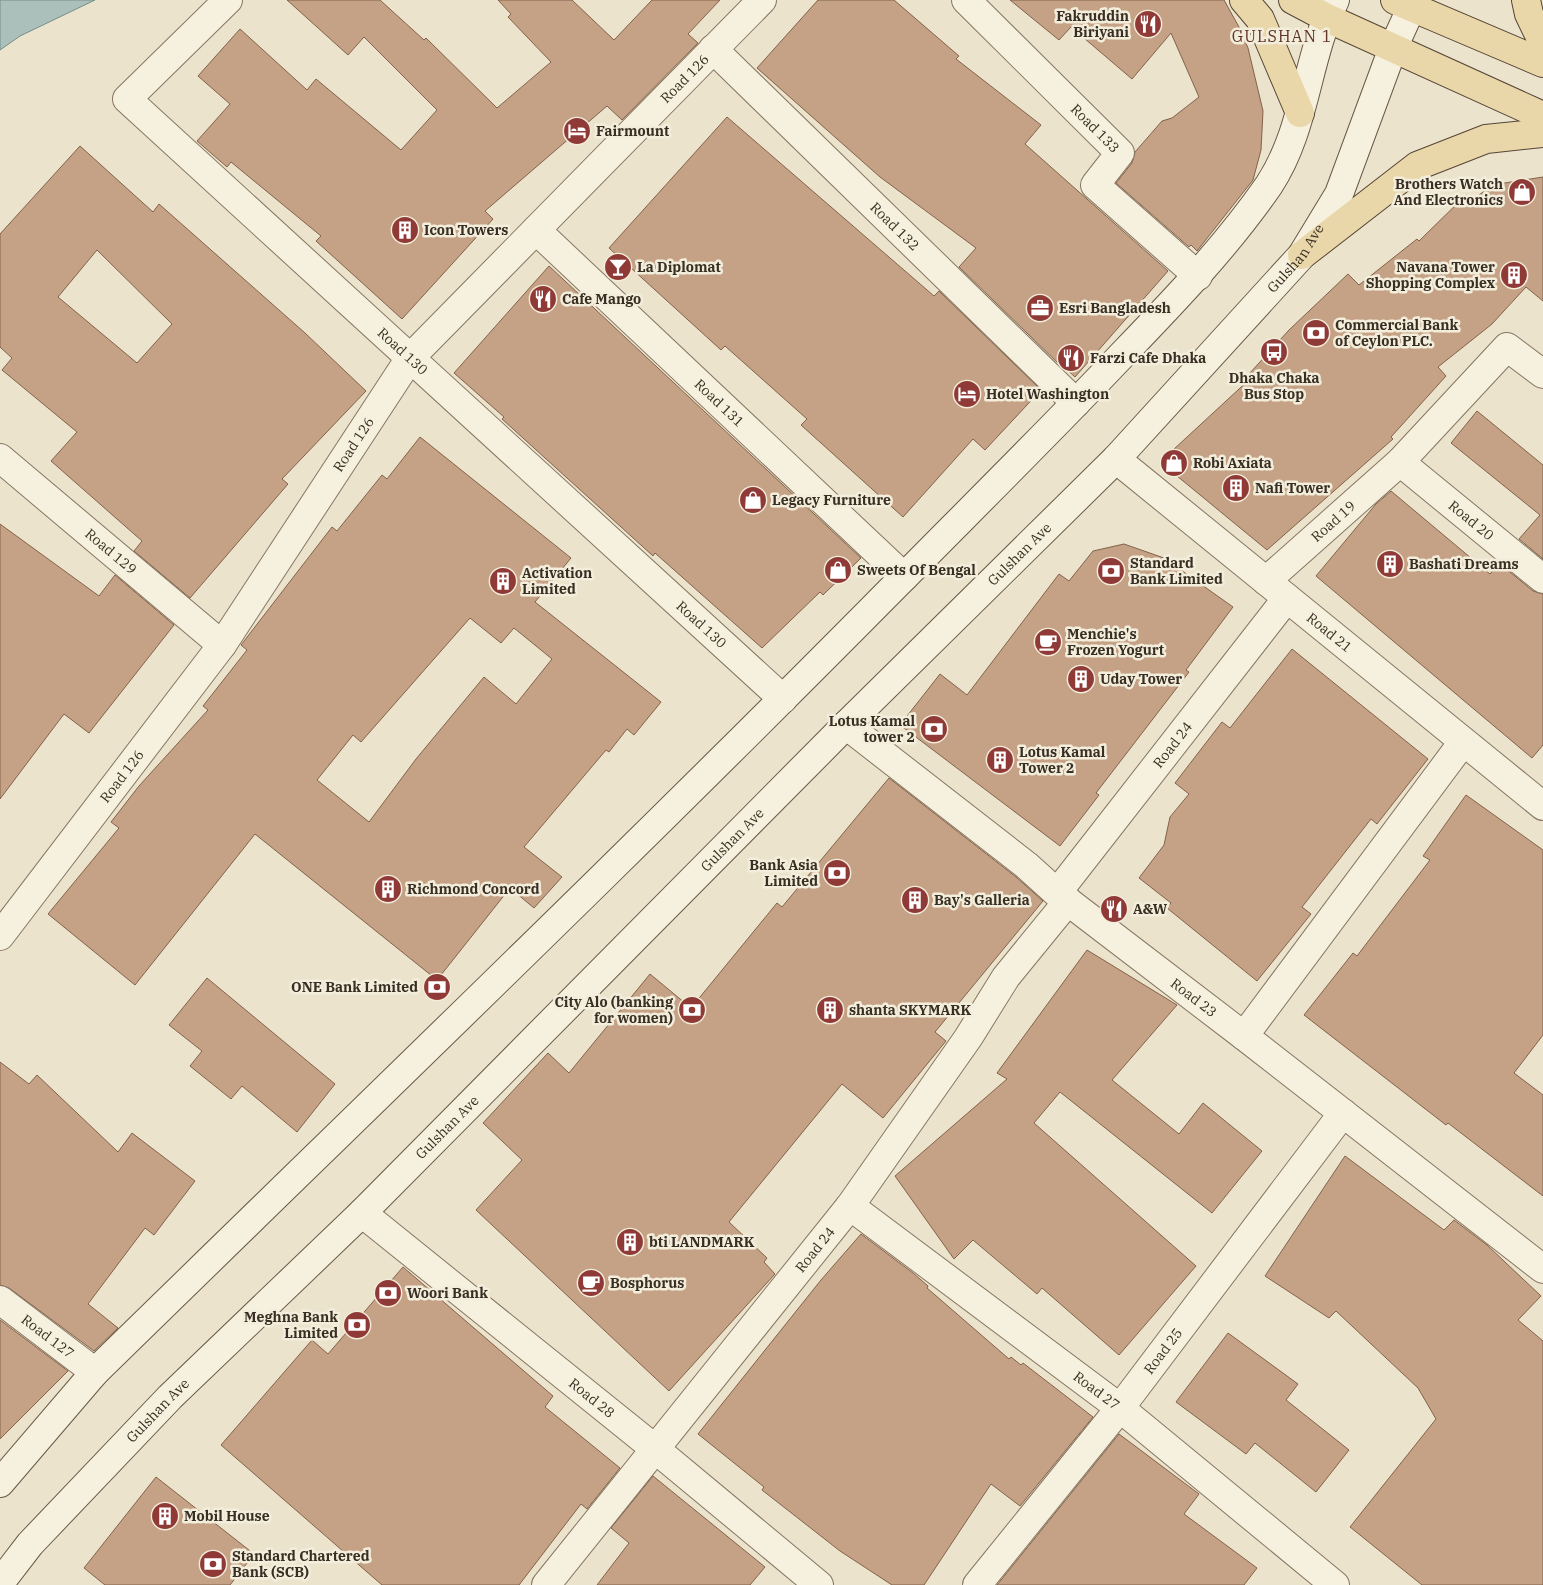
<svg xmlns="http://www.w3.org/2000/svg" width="1543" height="1585" font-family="'IBM Plex Serif',serif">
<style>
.water{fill:#acc0bb;stroke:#738e88}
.building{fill:#c5a286;stroke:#83624a;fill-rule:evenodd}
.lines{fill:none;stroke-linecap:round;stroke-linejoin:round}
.minor-casing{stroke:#877661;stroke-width:30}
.secondary-casing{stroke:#695844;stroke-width:30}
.primary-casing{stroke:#554535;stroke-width:30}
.minor{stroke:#f6f0df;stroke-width:28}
.secondary{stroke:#f6f0df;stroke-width:28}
.primary{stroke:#e9d7a9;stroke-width:28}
.labels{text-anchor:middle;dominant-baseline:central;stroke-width:5;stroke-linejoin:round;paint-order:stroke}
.poi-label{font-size:14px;font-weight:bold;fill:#392e23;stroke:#f3eddb;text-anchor:start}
.street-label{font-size:14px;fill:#392e23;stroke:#f3eddb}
.quarter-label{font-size:16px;letter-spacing:1px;fill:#613527;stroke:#f3eddb}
</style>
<rect width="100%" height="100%" fill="#ebe3cc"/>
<path class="water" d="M0 0H95L20 36 0 50Z"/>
<path class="building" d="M287 0H380L424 40 426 38 497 108 551 62 508 17 511 14 498 0H572L614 40 652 0H720L688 34 698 43 622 120 607 106 485 211 493 219 402 319 316 241 321 236 231 162 227 167 197 141 230 104 198 76 240 29 307 90 316 79 401 150 437 110 364 37 348 55Z
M818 0H894L959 56 956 59 1041 125 1025 144 1168 271 1075 377 1063 366 1062 367 959 267 976 248 880 177 757 68Z
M1010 0H1224L1239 27 1248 48 1263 111 1261 150 1253 180 1197 251 1191 245 1189 247 1116 183 1132 163 1135 152 1162 121 1172 118 1199 97 1171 33 1132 79 1071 27 1059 40Z
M727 117 934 296 939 291 1041 390 985 450 973 439 903 517 801 425 807 419 725 346 721 350 609 248Z
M80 146 153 212 159 204 305 333 366 391 282 479 288 484 190 598 134 551 142 541 51 461 77 432 2 370 12 358 0 347V234ZM97 250 172 324 137 363 58 297Z
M1543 177V301L1526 287 1492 324 1438 367 1446 376 1391 437 1393 439 1267 550 1160 462 1252 377 1249 374 1289 330 1348 274 1359 285 1417 239 1419 241 1466 195 1474 199 1492 185Z
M549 266 861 558 823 595 820 592 762 648 655 553 653 556 502 419 504 417 454 373Z
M1477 411 1543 465V559L1519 539 1540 515 1451 443Z
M420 437 571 558 535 602 661 702 634 735 627 729 609 752 606 750 524 847 562 877 534 908 510 888 437 980 255 834 135 985 48 914 119 828 111 822 139 786 208 710 203 706 247 650 241 645 332 527 337 531 382 475 387 479ZM470 618 501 643 514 628 552 659 516 704 484 677 416 759 369 822 317 780 353 735 361 742Z
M1391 491 1490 574 1499 563 1533 591 1543 594V745L1532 758 1316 576 1376 504Z
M0 524 99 596 115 575 174 625 89 733 64 714 0 799Z
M1124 544 1164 558 1233 607 1186 670 1189 672 1096 793 1099 795 1060 846 900 725 940 674 967 695 1059 574 1069 581 1093 551Z
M1292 649 1428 759 1377 824 1371 819 1302 907 1311 914 1257 981 1167 908 1171 903 1139 878 1164 845 1170 817 1189 794 1175 783 1222 722 1230 728Z
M889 778 1016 877 1043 901 935 1032 946 1041 883 1118 842 1084 729 1222 767 1258 764 1262 775 1274 669 1391 476 1210 522 1160 483 1123 548 1053 569 1073 650 974 691 1008 777 903 782 907Z
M1466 795 1543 850V1035L1514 1073 1543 1095V1196L1448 1123 1446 1125 1304 1015 1353 953 1357 956 1430 860 1423 856Z
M1087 950 1177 1005 1112 1080 1179 1134 1203 1103 1262 1151 1212 1213 1060 1092 1034 1123 1196 1266 1119 1355 1042 1288 1037 1294 973 1240 954 1259 895 1176 1007 1079 997 1073Z
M207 978 335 1084 297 1132 242 1086 231 1099 190 1066 202 1051 169 1025Z
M0 1062 29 1084 37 1075 118 1152 132 1133 195 1181 154 1235 145 1228 88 1304 118 1328 94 1351 9 1288 0 1285Z
M1345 1156 1444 1230 1454 1220 1487 1245 1541 1296 1518 1320 1543 1341V1585H1422L1350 1527 1436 1419 1418 1388 1336 1311 1329 1318 1265 1276Z
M861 1234 913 1273 928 1286 927 1288 1009 1359 1011 1357 1021 1365 1023 1363 1093 1417 1020 1506 991 1484 924 1585H892L840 1551 762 1490 764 1487 698 1434 821 1280Z
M403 1267 553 1396 545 1407 620 1468 587 1509 581 1504 519 1585H382L221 1445 312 1340 328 1354Z
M0 1320 68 1371 0 1439Z
M1228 1333 1298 1384 1286 1400 1349 1450 1316 1492 1255 1443 1246 1454 1176 1402Z
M1119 1434 1199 1494 1184 1514 1257 1568 1244 1585H997Z
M653 1476 765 1567 750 1585H597L629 1543 611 1528Z
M156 1477 254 1554 230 1585H105L84 1568Z"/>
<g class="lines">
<g class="minor-casing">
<g id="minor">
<path id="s1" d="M228 0 127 99 783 699"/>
<path id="s2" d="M966 0 1120 153 1095 185 1198 276"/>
<path id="s3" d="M713 49 1076 403"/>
<path id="s4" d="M536 230 904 577"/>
<path id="s5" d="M0 458 222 645"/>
<path id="s6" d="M1116 459 1543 806"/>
<path id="s7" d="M1400 462 1543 579"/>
<path id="s8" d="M1266 581 1400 462 1507 347 1543 374"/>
<path id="s9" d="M846 725 1026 865 1057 893 1244 1036 1543 1269"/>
<path id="s10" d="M1057 893 1287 598"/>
<path id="s11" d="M0 936 222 645 410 358 762 0"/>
<path d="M1244 1036 1463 742"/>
<path id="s12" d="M850 1206 1120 1408 1335 1585"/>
<path id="s13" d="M362 1213 654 1448 819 1585"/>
<path id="s14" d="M0 1300 95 1372"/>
<path id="s15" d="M546 1585 850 1206 968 1038 1006 977 1068 901"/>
<path id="s16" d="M977 1585 1120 1408 1343 1113"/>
</g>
</g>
<g class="secondary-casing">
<g id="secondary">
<path d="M0 1483 95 1372C363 1110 634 850 898 583 973 507 1049 432 1122 355 1174 301 1226 247 1269 185 1306 129 1306 59 1335 0"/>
<path id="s17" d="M0 1583 30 1544 170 1397 362 1213 846 725 1116 459 1302 255 1339 194 1393 48 1415 0"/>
</g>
</g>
<g class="primary-casing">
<path id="primary" d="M1244 0 1260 19 1300 113
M1293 0 1327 18 1543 116
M1395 0 1543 63
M1526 0 1529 14 1543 43
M1302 255 1417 166 1486 139 1543 133"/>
</g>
<use href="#minor" class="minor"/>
<use href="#secondary" class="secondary"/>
<use href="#primary" class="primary"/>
</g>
<defs>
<g id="restaurant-disc" transform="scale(1.4375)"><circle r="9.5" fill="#903a37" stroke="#f3eddb"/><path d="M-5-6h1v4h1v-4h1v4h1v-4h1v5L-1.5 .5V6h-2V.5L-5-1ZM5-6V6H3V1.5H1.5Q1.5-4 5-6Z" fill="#fff"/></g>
<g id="hotel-disc" transform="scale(1.4375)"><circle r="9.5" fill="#903a37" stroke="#f3eddb"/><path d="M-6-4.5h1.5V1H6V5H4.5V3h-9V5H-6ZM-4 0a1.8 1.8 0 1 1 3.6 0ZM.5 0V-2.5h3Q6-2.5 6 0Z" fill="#fff"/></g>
<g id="shop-disc" transform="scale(1.4375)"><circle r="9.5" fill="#903a37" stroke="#f3eddb"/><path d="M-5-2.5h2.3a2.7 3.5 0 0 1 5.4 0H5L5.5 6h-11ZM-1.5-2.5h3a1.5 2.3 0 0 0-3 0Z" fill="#fff"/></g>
<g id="building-disc" transform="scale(1.4375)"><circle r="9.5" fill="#903a37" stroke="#f3eddb"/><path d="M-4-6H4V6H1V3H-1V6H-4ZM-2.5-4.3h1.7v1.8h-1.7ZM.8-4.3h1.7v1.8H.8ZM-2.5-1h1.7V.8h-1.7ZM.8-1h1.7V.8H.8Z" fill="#fff"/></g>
<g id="bar-disc" transform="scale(1.4375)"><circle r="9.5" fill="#903a37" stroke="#f3eddb"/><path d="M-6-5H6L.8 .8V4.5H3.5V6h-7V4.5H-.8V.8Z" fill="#fff"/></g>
<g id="office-disc" transform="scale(1.4375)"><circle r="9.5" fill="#903a37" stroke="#f3eddb"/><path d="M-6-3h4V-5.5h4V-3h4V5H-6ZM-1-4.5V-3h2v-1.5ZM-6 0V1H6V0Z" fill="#fff"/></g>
<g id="bank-disc" transform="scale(1.4375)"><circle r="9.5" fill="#903a37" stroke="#f3eddb"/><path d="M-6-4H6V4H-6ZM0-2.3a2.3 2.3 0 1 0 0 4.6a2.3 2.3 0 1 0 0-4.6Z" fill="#fff"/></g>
<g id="bus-disc" transform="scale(1.4375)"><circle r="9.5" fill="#903a37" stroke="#f3eddb"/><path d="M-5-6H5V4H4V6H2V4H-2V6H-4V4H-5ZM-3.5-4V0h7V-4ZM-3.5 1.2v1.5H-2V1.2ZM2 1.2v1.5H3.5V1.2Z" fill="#fff"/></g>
<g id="cafe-disc" transform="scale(1.4375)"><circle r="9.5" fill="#903a37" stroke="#f3eddb"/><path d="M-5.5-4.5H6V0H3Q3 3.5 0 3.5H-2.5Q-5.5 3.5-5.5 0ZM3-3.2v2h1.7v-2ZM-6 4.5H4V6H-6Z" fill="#fff"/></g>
</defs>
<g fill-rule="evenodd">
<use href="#restaurant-disc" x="1148" y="24"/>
<use href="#hotel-disc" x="577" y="131"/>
<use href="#shop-disc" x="1522" y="192"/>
<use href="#building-disc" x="405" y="230"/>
<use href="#bar-disc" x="618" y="267"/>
<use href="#building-disc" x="1514" y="275"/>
<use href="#restaurant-disc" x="543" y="299"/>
<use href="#office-disc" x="1040" y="308"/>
<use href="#bank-disc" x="1316" y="333"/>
<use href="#bus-disc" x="1274" y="352"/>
<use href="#restaurant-disc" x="1071" y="358"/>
<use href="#hotel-disc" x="967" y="394"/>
<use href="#shop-disc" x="1174" y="463"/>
<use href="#building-disc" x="1236" y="488"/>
<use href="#shop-disc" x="753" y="500"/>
<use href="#building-disc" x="1390" y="564"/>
<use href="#shop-disc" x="838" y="570"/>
<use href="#bank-disc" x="1111" y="571"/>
<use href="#building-disc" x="503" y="581"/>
<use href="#cafe-disc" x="1048" y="642"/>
<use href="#building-disc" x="1081" y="679"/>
<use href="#bank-disc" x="934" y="729"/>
<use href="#building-disc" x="1000" y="760"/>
<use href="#bank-disc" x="837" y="873"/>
<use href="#building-disc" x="388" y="889"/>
<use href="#building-disc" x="915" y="900"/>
<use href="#restaurant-disc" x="1114" y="909"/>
<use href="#bank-disc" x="437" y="987"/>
<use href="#bank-disc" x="692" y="1010"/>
<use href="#building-disc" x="830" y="1010"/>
<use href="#building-disc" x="630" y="1242"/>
<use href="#cafe-disc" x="591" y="1283"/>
<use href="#bank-disc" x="388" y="1293"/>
<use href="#bank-disc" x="357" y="1325"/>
<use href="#building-disc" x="165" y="1516"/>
<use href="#bank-disc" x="213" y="1564"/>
</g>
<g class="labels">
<g class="poi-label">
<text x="1129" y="16" text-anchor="end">Fakruddin<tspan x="1129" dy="16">Biriyani</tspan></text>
<text x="596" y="131">Fairmount</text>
<text x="1503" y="184" text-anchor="end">Brothers Watch<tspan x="1503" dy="16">And Electronics</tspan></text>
<text x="424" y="230">Icon Towers</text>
<text x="637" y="267">La Diplomat</text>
<text x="1495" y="267" text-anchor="end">Navana Tower<tspan x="1495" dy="16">Shopping Complex</tspan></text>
<text x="562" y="299">Cafe Mango</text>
<text x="1059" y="308">Esri Bangladesh</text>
<text x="1335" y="325">Commercial Bank<tspan x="1335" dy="16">of Ceylon PLC.</tspan></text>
<text x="1090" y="358">Farzi Cafe Dhaka</text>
<text x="1274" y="378" text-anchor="middle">Dhaka Chaka<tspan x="1274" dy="16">Bus Stop</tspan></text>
<text x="986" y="394">Hotel Washington</text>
<text x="1193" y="463">Robi Axiata</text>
<text x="1255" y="488">Nafi Tower</text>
<text x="772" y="500">Legacy Furniture</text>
<text x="1130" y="563">Standard<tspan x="1130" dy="16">Bank Limited</tspan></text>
<text x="1409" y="564">Bashati Dreams</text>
<text x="857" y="570">Sweets Of Bengal</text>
<text x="522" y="573">Activation<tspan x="522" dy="16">Limited</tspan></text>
<text x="1067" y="634">Menchie's<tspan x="1067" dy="16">Frozen Yogurt</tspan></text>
<text x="1100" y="679">Uday Tower</text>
<text x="915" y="721" text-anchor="end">Lotus Kamal<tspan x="915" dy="16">tower 2</tspan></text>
<text x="1019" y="752">Lotus Kamal<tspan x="1019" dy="16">Tower 2</tspan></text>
<text x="818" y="865" text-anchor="end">Bank Asia<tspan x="818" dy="16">Limited</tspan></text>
<text x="407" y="889">Richmond Concord</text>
<text x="934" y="900">Bay's Galleria</text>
<text x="1133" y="909">A&amp;W</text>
<text x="418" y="987" text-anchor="end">ONE Bank Limited</text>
<text x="673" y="1002" text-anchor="end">City Alo (banking<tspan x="673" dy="16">for women)</tspan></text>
<text x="849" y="1010">shanta SKYMARK</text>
<text x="649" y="1242">bti LANDMARK</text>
<text x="610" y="1283">Bosphorus</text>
<text x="407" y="1293">Woori Bank</text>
<text x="338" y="1317" text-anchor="end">Meghna Bank<tspan x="338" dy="16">Limited</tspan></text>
<text x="184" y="1516">Mobil House</text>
<text x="232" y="1556">Standard Chartered<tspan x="232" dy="16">Bank (SCB)</tspan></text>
</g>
<g class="street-label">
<text stroke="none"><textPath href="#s11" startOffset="1101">Road 126</textPath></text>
<text stroke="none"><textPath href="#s2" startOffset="182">Road 133</textPath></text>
<text stroke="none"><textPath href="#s3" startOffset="254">Road 132</textPath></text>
<text stroke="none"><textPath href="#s17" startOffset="1854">Gulshan Ave</textPath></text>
<text stroke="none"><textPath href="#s1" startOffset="515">Road 130</textPath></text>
<text stroke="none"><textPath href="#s4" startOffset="252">Road 131</textPath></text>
<text stroke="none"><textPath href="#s11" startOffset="606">Road 126</textPath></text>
<text stroke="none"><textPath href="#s7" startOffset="92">Road 20</textPath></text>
<text stroke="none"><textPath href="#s8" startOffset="90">Road 19</textPath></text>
<text stroke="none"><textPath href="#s5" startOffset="145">Road 129</textPath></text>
<text stroke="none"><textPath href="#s17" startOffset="1449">Gulshan Ave</textPath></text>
<text stroke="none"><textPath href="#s1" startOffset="920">Road 130</textPath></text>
<text stroke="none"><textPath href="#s6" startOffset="275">Road 21</textPath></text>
<text stroke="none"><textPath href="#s10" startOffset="188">Road 24</textPath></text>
<text stroke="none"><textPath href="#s11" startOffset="201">Road 126</textPath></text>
<text stroke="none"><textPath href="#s17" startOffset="1044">Gulshan Ave</textPath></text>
<text stroke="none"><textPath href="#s9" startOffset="442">Road 23</textPath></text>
<text stroke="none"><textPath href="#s17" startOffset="639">Gulshan Ave</textPath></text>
<text stroke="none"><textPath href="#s15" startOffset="430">Road 24</textPath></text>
<text stroke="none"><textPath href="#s14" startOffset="60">Road 127</textPath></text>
<text stroke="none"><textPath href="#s16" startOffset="299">Road 25</textPath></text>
<text stroke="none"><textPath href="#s12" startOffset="308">Road 27</textPath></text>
<text stroke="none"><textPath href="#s13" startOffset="295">Road 28</textPath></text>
<text stroke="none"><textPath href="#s17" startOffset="234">Gulshan Ave</textPath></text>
</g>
<g class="quarter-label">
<text x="1282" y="36">GULSHAN 1</text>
</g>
</g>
</svg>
